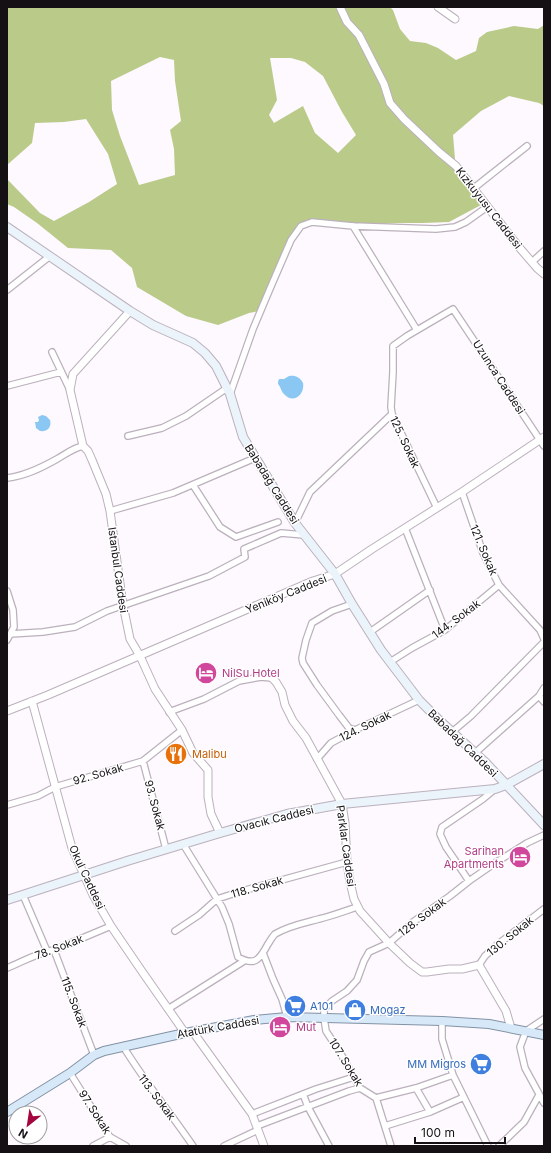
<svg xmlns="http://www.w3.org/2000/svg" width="551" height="1153" font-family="Inter,sans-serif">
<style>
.forest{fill:#baca89;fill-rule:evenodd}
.water{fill:#8bc7f3}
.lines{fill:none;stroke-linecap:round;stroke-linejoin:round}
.minor-casing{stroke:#bbb1bc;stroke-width:8}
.tertiary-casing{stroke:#bbb1bc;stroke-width:9}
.secondary-casing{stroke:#bbb1bc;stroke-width:10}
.primary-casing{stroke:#8293a5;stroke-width:10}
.minor{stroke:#fff;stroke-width:5.5}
.tertiary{stroke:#fff;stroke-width:7}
.secondary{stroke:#ebf4fb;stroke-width:8}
.primary{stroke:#d7e9f8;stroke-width:8}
.labels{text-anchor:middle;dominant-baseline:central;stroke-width:3;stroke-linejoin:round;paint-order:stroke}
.street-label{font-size:11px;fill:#141014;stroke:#fff}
.hotel-label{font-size:11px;fill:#b23c85;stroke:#fff;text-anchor:start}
.food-label{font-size:11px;fill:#c56008;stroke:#fff;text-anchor:start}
.shop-label{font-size:11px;fill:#366cbe;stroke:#fff;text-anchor:start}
</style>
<rect width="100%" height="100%" fill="#fef8ff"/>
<path class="forest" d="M7 7H390L393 10 400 29 410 41 426 43 438 48 456 60 476 51 479 38 487 32 514 26 538 29 544 25V106L539 103 509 96 481 111 453 135 456 171 481 205 449 222 423 223H398L353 226 312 222 295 233 260 311 249 313 218 325 186 316 137 287 132 268 111 250 68 248 37 223 14 207 7 204V179L40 213 54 221 89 202 117 184 108 154 86 119 64 122 35 123 32 143 7 165ZM160 57 174 60 175 81 181 121 170 130 174 149 175 175 139 185 120 136 112 110 111 81ZM270 58H291L305 62 323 76 342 112 356 135 338 153 315 133 303 106 274 123 269 115 277 100Z"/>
<path class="water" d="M289 376C295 375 300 377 303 383 305 394 294 404 285 395 281 392 281 387 278 384V382L279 379H284Z
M42 415 46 416 50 420C52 428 47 432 40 431L36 428 35 422H38L39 420 38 417Z"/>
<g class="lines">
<g class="minor-casing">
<path id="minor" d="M474 188 527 146
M353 226 417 330
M532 262 544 251
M7 290 50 256
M52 352 70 390
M7 386 61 372
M230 394 253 329 272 284 291 240 301 226 312 222 353 226 436 229 455 227 466 222 487 207
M128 436 162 428 186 416 227 388
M7 478C25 476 41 468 57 459 66 454 73 448 83 446
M193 485 220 527 236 537 278 522
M462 492 483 553 499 585 540 630 544 639
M437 508 392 414 391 407 393 372V346L407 336 453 309 544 446
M110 511 173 493 255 458
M295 523 310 492 392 414
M405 528 445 630
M7 591 13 610 14 627 7 640
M352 604 332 611 312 623 306 640 302 658 303 663 317 685 339 715 349 728 355 730
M370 632 430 590
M10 634 43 632 75 627 107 611 209 576 245 557 244 549 281 533 304 535
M390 662 412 648 445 630 499 585
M544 688 539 696 544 702
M169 712 204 699 239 681 261 677 272 678
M452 732 471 716 544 642
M475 753 539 696
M317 759 331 743 355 730 419 700
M143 761 166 849
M7 805 38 796 55 787 143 761 182 730
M183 844 222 907 229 924 238 957C255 967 260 959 268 944 270 941 272 937 275 934 288 926 304 923 319 919 332 916 345 911 357 907
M469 881 446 847 440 834 442 827 483 799 495 789
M23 895 47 951
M175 931 199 915 217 899 242 891 347 862
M54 950 94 1055
M263 953 273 979 282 999 287 1017
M479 965 485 956 497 945 544 909
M7 968C22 962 37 953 54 950L111 926
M168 1009 244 961
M544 1019 526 1031 520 1047 525 1068 544 1103
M442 1021V1039L453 1075 488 1146
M123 1046C144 1081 170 1112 193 1146
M70 1073 110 1137 126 1146
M416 1088 430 1112
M303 1094 308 1107 329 1146
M376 1098 416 1088 453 1075
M252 1114 316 1089 354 1077
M257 1126 349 1091 360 1088
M385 1126 430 1112 464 1097
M93 1146 110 1137
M224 1146 258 1130
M391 1146 376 1098 360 1088 341 1054 326 1031 324 1018V1009L332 1001 347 991 357 980 364 961 369 952 389 943 413 922 450 896 469 881 495 863 527 843 544 835
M499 1146 524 1122 539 1095"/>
</g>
<g class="tertiary-casing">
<path id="tertiary" d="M340 7 347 22 359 35 384 84 390 103 404 119 439 152 456 166 518 246 537 268 544 274
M438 7 455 19
M130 311 73 374 70 390 83 446 88 451 92 460 106 494 110 511 123 605 130 639 140 656 155 689 182 730 193 753 208 770V797L211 814 220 833
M272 678 276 682 282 692 285 705 293 721 306 738 342 804 345 823 347 862 350 882 354 899 360 911 389 943 410 963 422 972H427L449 969H462L479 965 506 1011 511 1028
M32 701 72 848 93 895 111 926 141 970 185 1033
M7 711 48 695 313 581 335 574 372 549 462 492 544 437
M193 1032 252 1114 264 1146"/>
</g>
<g class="secondary-casing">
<path id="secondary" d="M7 227 130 311 153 325 193 343 205 353 216 366 230 394 243 437 295 523 335 574 352 604 381 650 419 700 439 720 486 763 544 825
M7 900 127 861 220 833 287 814 342 804 495 789 506 785 544 764"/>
</g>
<g class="primary-casing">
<path id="primary" d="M7 1112 70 1073 94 1055 104 1051 185 1033 254 1020 287 1017 442 1021 489 1024 544 1035"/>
</g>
<use href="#minor" class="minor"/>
<use href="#tertiary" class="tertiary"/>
<use href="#secondary" class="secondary"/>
<use href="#primary" class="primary"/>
</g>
<defs>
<g id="hotel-disc" transform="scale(1.15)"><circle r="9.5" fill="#d1479c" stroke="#fff"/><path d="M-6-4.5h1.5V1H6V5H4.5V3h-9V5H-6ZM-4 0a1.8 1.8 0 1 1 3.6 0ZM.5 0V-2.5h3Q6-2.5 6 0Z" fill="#fff"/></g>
<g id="restaurant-disc" transform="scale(1.15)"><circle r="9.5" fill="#e8710a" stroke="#fff"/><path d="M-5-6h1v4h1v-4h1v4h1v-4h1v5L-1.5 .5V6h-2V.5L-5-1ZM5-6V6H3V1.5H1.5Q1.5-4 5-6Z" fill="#fff"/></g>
<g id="supermarket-disc" transform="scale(1.15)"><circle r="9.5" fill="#3f7fe0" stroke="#fff"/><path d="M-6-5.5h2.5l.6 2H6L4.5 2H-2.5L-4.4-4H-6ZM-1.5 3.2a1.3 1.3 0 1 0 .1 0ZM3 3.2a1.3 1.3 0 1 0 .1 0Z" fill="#fff"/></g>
<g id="shop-disc" transform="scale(1.15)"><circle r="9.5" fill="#3f7fe0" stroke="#fff"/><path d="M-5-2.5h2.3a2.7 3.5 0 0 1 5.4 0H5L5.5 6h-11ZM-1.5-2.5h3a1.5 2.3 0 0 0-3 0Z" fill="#fff"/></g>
</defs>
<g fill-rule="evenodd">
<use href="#hotel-disc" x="206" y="673"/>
<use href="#restaurant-disc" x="176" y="754"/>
<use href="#hotel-disc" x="520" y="857"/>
<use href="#supermarket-disc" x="295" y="1006"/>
<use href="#shop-disc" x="355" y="1010"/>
<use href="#hotel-disc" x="280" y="1027"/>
<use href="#supermarket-disc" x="481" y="1064"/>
</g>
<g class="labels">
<g class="street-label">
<text transform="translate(489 208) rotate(52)">Kızkuyusu Caddesi</text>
<text transform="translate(499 377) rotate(57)">Uzunca Caddesi</text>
<text transform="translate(405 442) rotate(65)">125. Sokak</text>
<text transform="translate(272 484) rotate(58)">Babadağ Caddesi</text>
<text transform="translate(484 550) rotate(67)">121. Sokak</text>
<text transform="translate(118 570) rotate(82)">Istanbul Caddesi</text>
<text transform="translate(286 594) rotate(-22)">Yeniköy Caddesi</text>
<text transform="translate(456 619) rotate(-37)">144. Sokak</text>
<text transform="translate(365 726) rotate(-26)">124. Sokak</text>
<text transform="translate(463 743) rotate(44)">Babadağ Caddesi</text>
<text transform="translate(98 774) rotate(-16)">92. Sokak</text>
<text transform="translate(155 805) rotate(75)">93. Sokak</text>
<text transform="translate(274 819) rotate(-14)">Ovacık Caddesi</text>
<text transform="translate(346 846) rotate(82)">Parklar Caddesi</text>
<text transform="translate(87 877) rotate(65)">Okul Caddesi</text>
<text transform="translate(257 887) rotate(-16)">118. Sokak</text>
<text transform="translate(422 917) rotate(-37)">128. Sokak</text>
<text transform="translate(510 936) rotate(-39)">130. Sokak</text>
<text transform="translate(59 947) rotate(-21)">78. Sokak</text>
<text transform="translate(74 1002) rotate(69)">115. Sokak</text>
<text transform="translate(218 1027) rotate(-10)">Atatürk Caddesi</text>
<text transform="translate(346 1062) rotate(58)">107. Sokak</text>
<text transform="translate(157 1097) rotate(53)">113. Sokak</text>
<text transform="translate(95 1112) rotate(57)">97. Sokak</text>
</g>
<g class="hotel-label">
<text x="222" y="673">NilSu Hotel</text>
<text x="504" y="851" text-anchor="end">Sarihan<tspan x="504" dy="13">Apartments</tspan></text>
<text x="296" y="1027">Mut</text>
</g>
<g class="food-label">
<text x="192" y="754">Malibu</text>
</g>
<g class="shop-label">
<text x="310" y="1006">A101</text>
<text x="370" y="1010">Mogaz</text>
<text x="466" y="1064" text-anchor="end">MM Migros</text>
</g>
</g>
<rect width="551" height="1153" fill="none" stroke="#141014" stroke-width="16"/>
<g transform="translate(28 1125) rotate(210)"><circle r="19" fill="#ffffff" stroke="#a19fa1"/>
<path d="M0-3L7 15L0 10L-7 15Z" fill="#a3063e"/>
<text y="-6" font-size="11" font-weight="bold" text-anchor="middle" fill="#141014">N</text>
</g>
<path d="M415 1137v6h90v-6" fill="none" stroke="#141014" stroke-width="2"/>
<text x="421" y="1137" font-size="12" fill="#141014" stroke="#ffffff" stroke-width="3" paint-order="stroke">100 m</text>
</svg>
